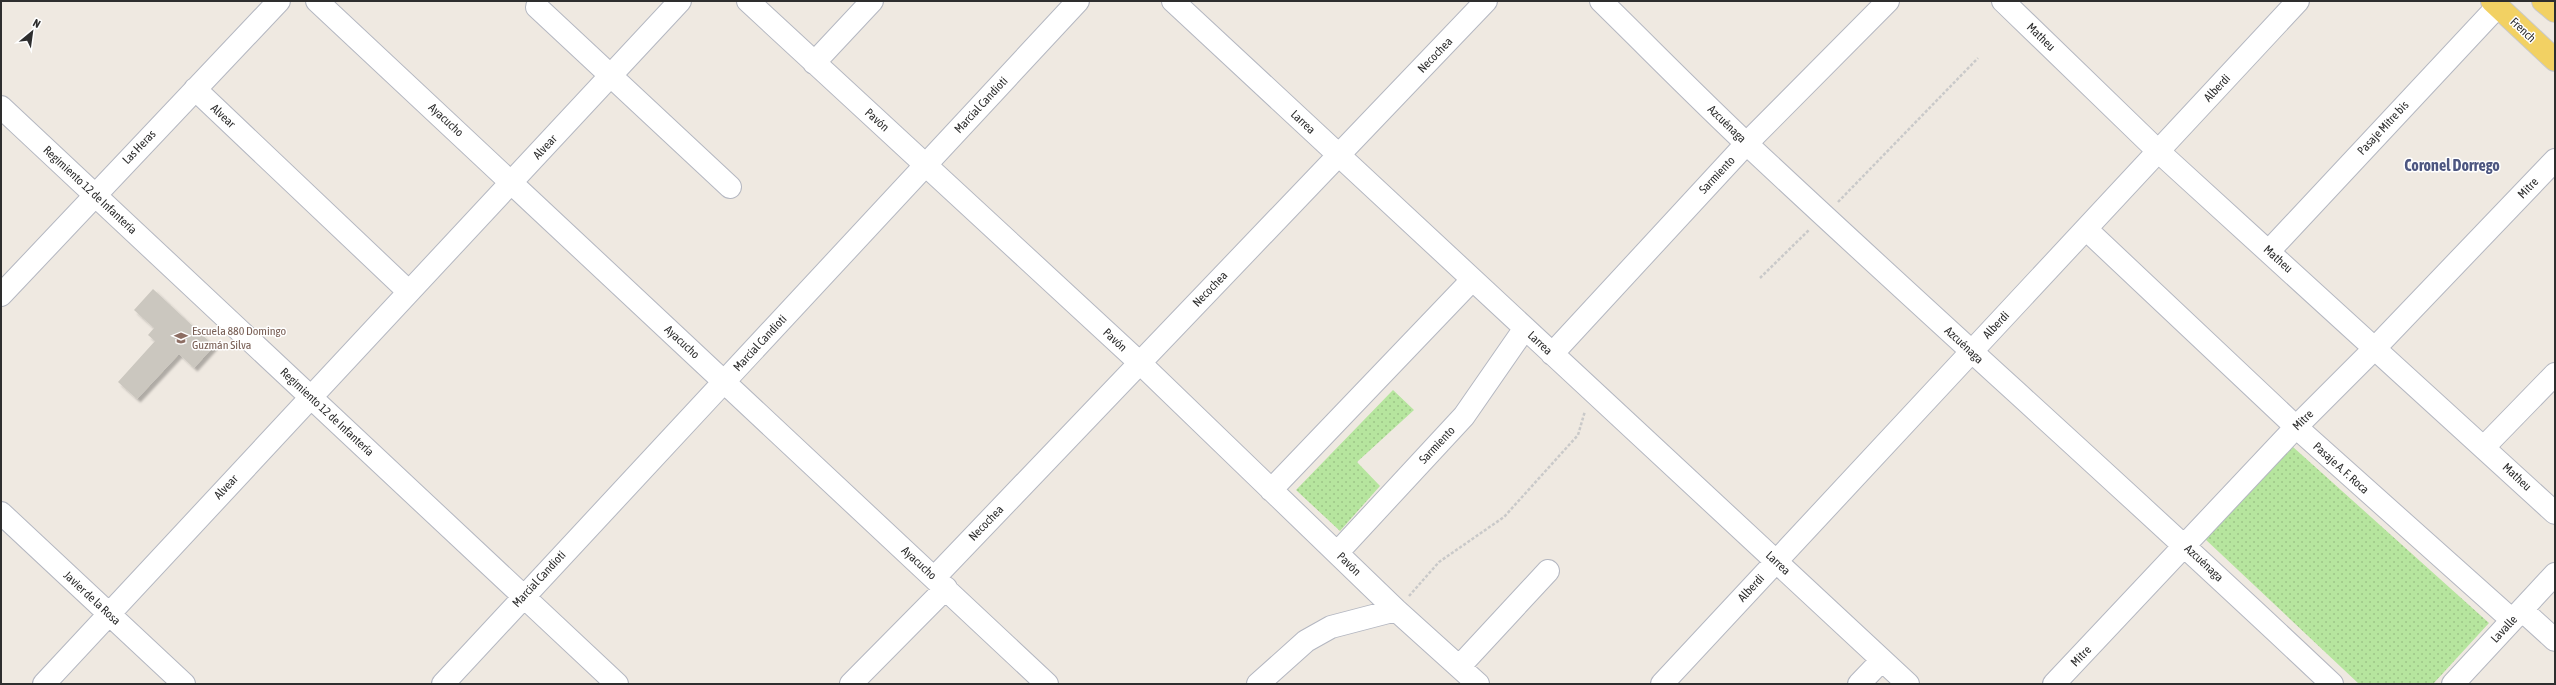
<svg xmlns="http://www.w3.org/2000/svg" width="2556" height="685" font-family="'Asap Condensed',sans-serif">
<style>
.grass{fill:url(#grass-dots)}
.building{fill:#cbc7bf;filter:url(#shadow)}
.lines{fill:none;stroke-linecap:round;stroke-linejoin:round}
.minor-casing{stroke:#b4b7c1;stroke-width:24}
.major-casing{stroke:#c9c9c9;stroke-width:24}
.path{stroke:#c9c9c9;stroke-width:2.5;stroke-dasharray:3 2;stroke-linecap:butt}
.minor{stroke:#fff;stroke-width:22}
.major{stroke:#f2d163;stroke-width:22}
.labels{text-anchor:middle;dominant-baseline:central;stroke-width:3;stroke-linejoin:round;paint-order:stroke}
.street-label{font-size:12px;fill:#2e2e2e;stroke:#fff}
.education-label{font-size:12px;fill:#785e54;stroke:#fff;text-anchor:start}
.district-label{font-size:16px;font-weight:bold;fill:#4d5680;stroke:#fff}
</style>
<defs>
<pattern id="grass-dots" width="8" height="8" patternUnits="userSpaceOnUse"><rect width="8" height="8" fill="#b6e59e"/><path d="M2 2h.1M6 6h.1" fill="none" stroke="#9dc588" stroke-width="1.8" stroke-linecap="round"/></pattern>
<filter id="shadow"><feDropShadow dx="3.5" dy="3.5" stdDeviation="1" flood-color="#0004"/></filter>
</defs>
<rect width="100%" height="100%" fill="#efe9e1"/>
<path class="grass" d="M1393 390 1414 410 1357 462 1380 486 1340 531 1296 490Z
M2293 447 2489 623 2433 684H2359L2204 538Z"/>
<path class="building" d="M153 289 214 346 194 368 179 354 137 399 118 382 155 341 148 335 154 328 134 310Z"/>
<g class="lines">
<g class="minor-casing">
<path id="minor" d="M317 1 1047 684
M748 1 1140 363 1396 610 1478 684
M1173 1 1908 684
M1601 1C1650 49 1698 98 1748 145 1941 326 2140 502 2332 684
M2003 1 2158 151 2555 513
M537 7 730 187
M814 63 872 1
M195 89 409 292
M1 107 617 684
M2086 229 2296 427 2512 620
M2269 251 2498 6
M1 295 279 1
M1552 354 1747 143 1888 1
M2484 447 2555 374
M1271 490 1472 280
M1 513 184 684
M1337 553 1464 416 1525 328
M935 577 1486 1
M2522 610 2555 640
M1459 667 1548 571
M44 684 680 1
M443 684 1078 1
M851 684 946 588
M1258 684 1306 641 1331 627 1396 610
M1662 684 2298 1
M1859 684 1882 660
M2054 684 2296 427 2376 347 2555 160
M2453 684 2555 574"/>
</g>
<g class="major-casing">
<path id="major" d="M2492 1 2555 60
M2543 1 2555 11"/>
</g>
<path class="path" d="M1838 202 1978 58
M1760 278 1810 229
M1409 596 1439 562 1504 517 1578 435 1585 411"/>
<use href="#minor" class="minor"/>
<use href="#major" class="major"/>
</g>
<defs>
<g id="school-bare" transform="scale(1.08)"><path d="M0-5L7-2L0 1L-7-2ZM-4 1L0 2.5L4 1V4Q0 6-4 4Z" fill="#8d6e63" stroke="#fff" stroke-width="2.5" paint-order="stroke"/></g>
</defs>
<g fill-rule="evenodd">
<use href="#school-bare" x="181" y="338"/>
</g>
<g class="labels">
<g class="street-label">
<text transform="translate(2523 30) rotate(43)">French</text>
<text transform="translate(2041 37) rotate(44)">Matheu</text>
<text transform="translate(1435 55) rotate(-46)">Necochea</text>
<text transform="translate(2217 88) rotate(-47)">Alberdi</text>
<text transform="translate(981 105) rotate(-47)">Marcial Candioti</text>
<text transform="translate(223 116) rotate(43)">Alvear</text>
<text transform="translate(446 120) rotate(43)">Ayacucho</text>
<text transform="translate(877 120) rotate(42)">Pavón</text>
<text transform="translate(1303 122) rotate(43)">Larrea</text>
<text transform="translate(1727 124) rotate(44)">Azcuénaga</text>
<text transform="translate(2383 128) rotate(-47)">Pasaje Mitre bis</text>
<text transform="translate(139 147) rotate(-46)">Las Heras</text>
<text transform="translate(545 147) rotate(-47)">Alvear</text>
<text transform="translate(1717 175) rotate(-47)">Sarmiento</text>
<text transform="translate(2528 188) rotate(-46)">Mitre</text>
<text transform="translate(90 190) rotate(43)">Regimiento 12 de Infantería</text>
<text transform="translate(2278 259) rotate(42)">Matheu</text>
<text transform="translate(1210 289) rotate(-46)">Necochea</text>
<text transform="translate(1996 325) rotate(-47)">Alberdi</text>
<text transform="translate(1115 340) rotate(43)">Pavón</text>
<text transform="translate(682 342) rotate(43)">Ayacucho</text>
<text transform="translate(760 343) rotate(-47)">Marcial Candioti</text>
<text transform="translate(1540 343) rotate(43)">Larrea</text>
<text transform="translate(1964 345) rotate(43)">Azcuénaga</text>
<text transform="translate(327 412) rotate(43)">Regimiento 12 de Infantería</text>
<text transform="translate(2303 420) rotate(-45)">Mitre</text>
<text transform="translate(1437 445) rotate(-47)">Sarmiento</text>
<text transform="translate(2341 468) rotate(42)">Pasaje A. F. Roca</text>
<text transform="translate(2517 477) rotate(43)">Matheu</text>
<text transform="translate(226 487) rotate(-47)">Alvear</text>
<text transform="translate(986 523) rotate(-46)">Necochea</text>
<text transform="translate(919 563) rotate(43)">Ayacucho</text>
<text transform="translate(1778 563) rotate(43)">Larrea</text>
<text transform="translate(2204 563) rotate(43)">Azcuénaga</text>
<text transform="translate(1349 564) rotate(44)">Pavón</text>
<text transform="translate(539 579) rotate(-47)">Marcial Candioti</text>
<text transform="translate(1751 588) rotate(-47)">Alberdi</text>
<text transform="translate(92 598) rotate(43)">Javier de la Rosa</text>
<text transform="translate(2504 629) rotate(-47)">Lavalle</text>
<text transform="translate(2081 656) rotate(-46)">Mitre</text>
</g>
<g class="education-label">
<text x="192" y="331">Escuela 880 Domingo<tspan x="192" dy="14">Guzmán Silva</tspan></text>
</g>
<g class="district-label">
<text x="2452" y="165">Coronel Dorrego</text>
</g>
</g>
<rect width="2556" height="685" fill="none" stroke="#2e2e2e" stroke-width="4"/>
<g transform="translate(32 32) rotate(29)" stroke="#ffffff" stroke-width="3" paint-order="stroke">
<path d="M0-3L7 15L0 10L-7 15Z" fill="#2e2e2e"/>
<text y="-6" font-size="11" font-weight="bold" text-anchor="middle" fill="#2e2e2e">N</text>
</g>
</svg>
